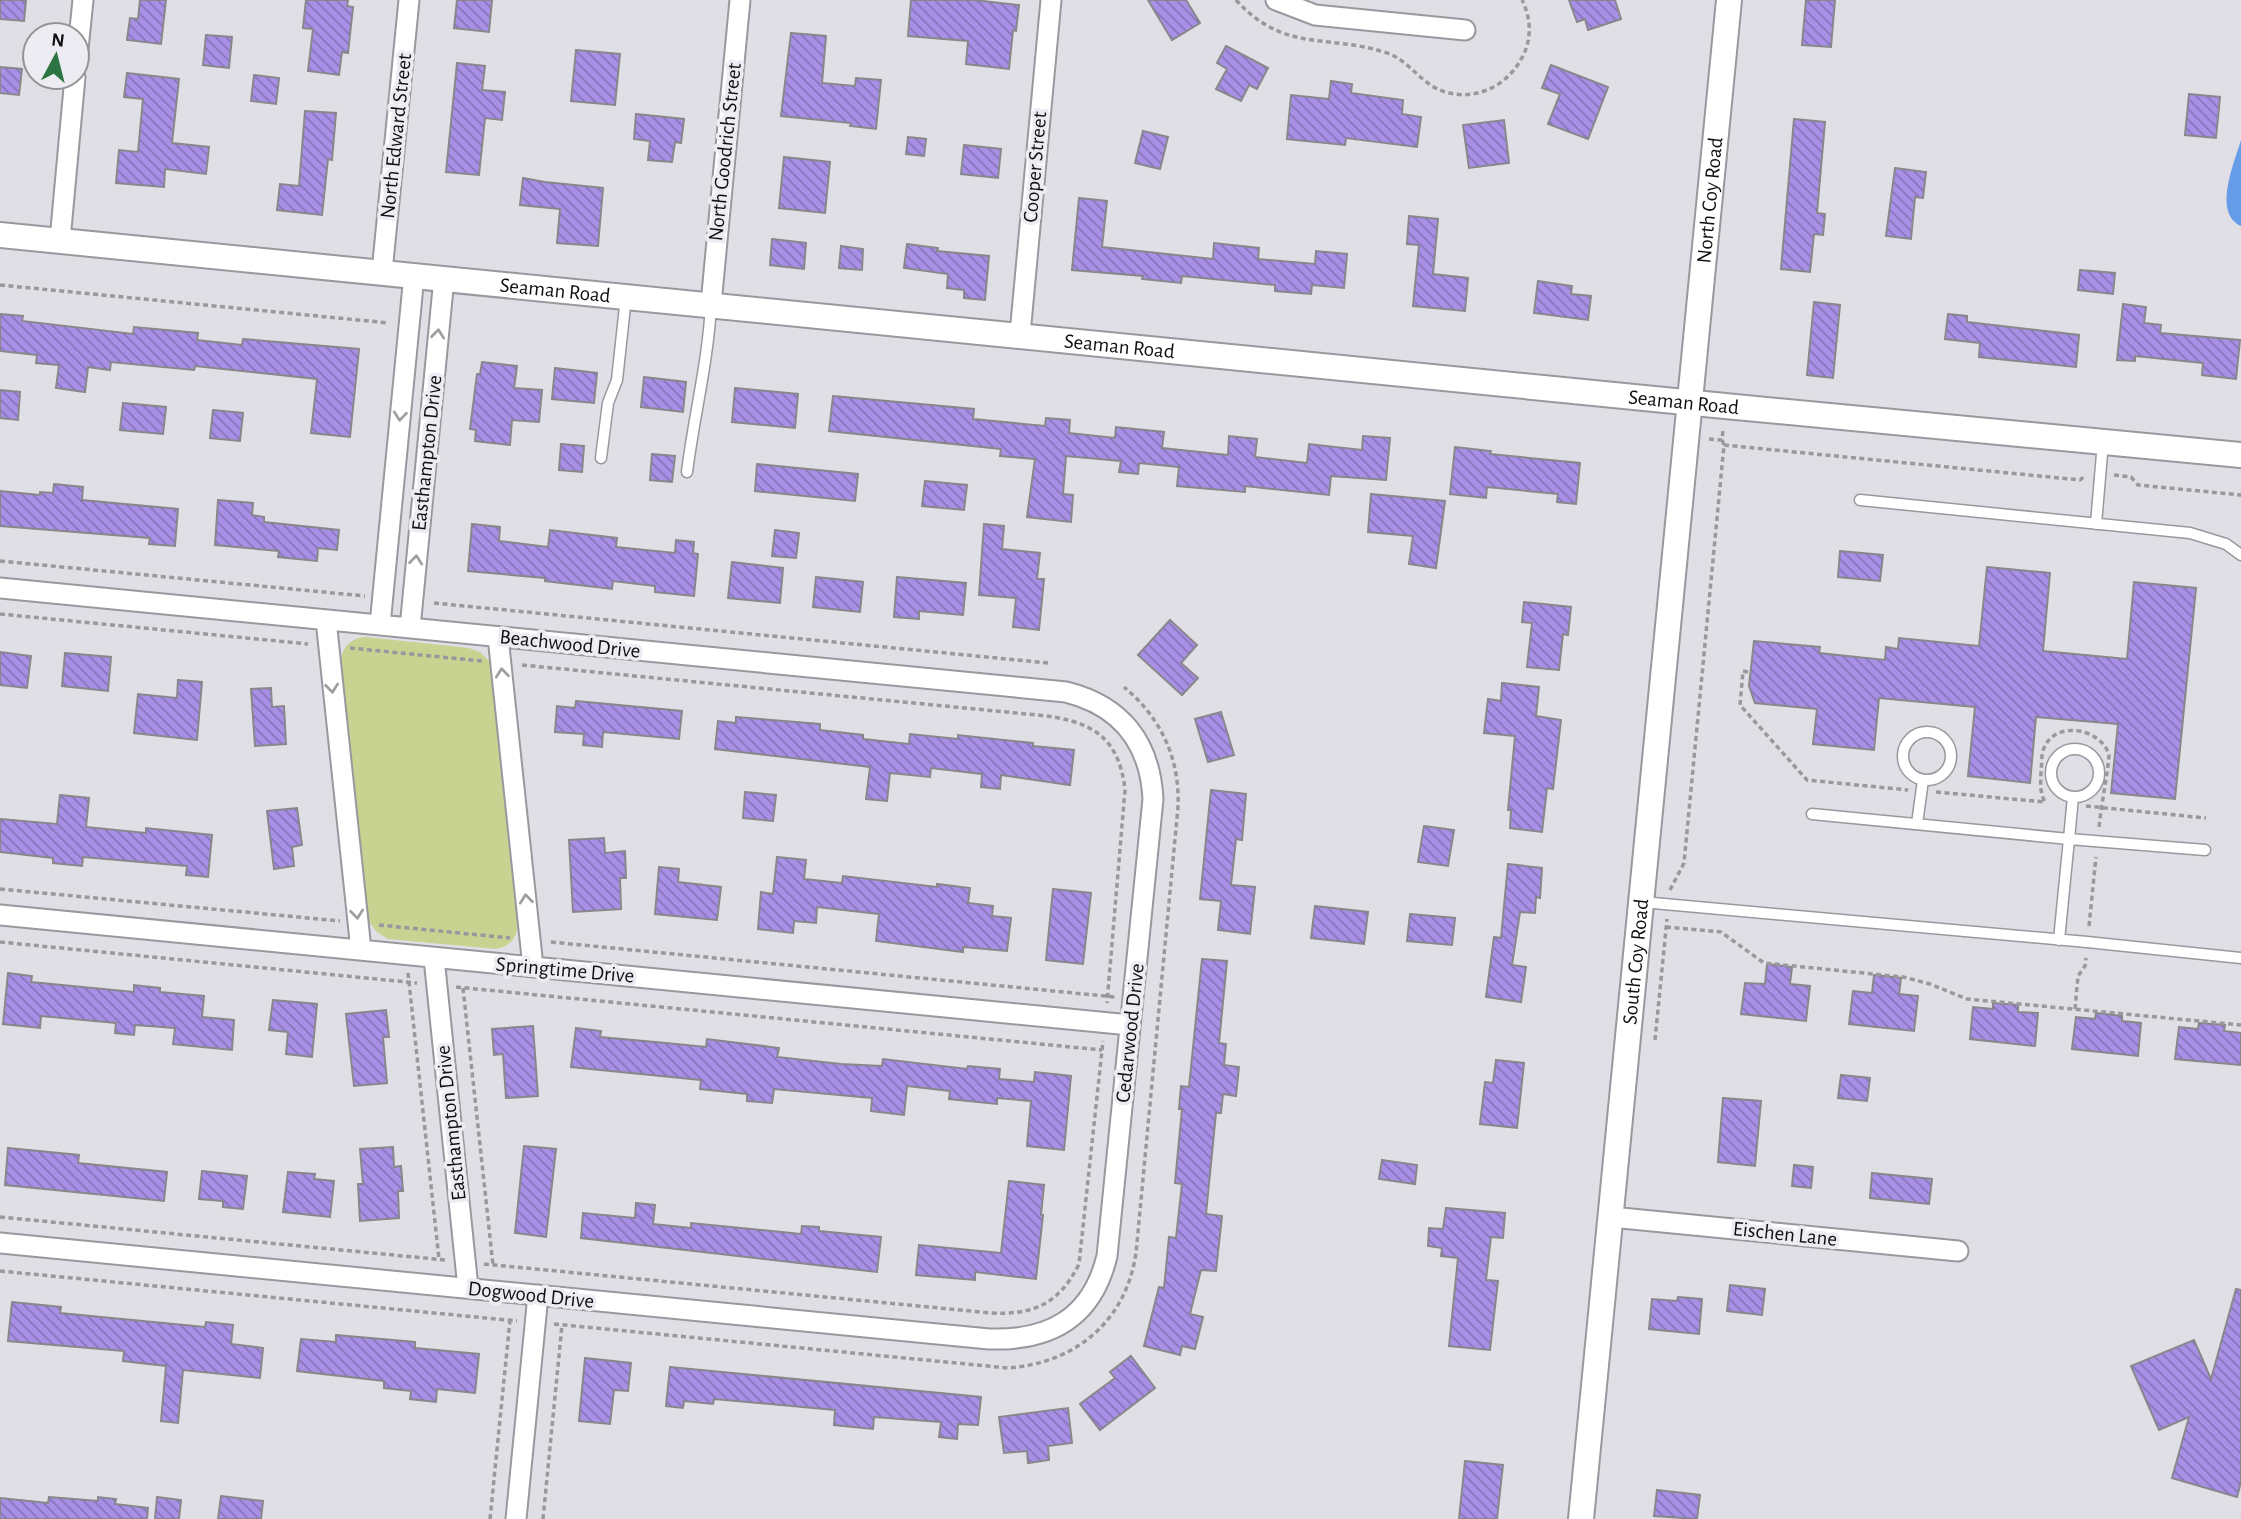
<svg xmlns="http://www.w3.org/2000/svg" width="2241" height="1519" font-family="'Alegreya Sans',sans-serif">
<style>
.park{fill:#c8d291}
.water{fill:#669ce8}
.building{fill:url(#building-back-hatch);stroke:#88878c;stroke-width:2}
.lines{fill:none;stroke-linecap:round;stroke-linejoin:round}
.service-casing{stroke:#99989e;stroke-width:13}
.minor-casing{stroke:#99989e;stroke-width:23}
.tertiary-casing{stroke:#99989e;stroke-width:28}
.path{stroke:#99989d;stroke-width:3.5;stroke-dasharray:5 3.5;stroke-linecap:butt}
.service{stroke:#fff;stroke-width:10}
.minor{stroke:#fff;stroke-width:19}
.tertiary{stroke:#fff;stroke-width:24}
.oneway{stroke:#9f9fa0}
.labels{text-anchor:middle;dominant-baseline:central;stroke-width:7;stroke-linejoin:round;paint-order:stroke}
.street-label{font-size:21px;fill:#101012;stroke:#edecf2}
</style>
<defs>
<pattern id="building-back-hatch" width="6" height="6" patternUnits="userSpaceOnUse" patternTransform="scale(1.75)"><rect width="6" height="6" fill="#a890e7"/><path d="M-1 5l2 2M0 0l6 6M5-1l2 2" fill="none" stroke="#8774ba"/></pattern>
</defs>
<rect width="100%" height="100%" fill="#e0dfe5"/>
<path class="park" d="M366 637 469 648 480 652 490 662 518 922C517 937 512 946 496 949L388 939 377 932 369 922 340 665C341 649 349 638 366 637Z"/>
<path class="water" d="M2241 140V226C2212 213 2235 161 2241 140Z"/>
<path class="building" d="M0 0H26L24 21 0 19Z
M140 0H166L161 44 127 40 130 18 138 19Z
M306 0H348L347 6 353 7 348 53 342 52 339 75 308 71 313 29 303 28Z
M457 0H492L489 32 454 28Z
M911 0H974L1019 5 1016 31 1013 30 1009 69 966 64 968 41 908 36Z
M1148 0H1186L1200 23 1172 40Z
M1569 0H1615L1621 19 1588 30 1585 19 1577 22Z
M1806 0H1835L1831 47 1802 45Z
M791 33 826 36 822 83 855 86 856 78 881 80 876 129 850 126 851 123 781 116Z
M206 35 232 37 229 68 203 65Z
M1226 46 1268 68 1257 89 1249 85 1241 101 1216 89 1227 69 1217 63Z
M576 50 620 54 615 105 571 101Z
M457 63 485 66 482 90 505 92 502 120 485 118 479 175 446 172Z
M1551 65 1608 87 1588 139 1548 124 1560 94 1542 88Z
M0 67 22 69 19 95 0 93Z
M127 73 179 79 172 143 209 147 206 174 165 169 164 187 116 183 119 150 138 152 143 99 124 97Z
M254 75 279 78 276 104 251 101Z
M1331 81 1352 84 1351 93 1403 100 1402 114 1421 117 1417 147 1346 138 1345 145 1287 139 1291 95 1329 99Z
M2189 94 2220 97 2216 138 2185 135Z
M305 111 336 113 332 160 328 159 322 215 277 210 280 184 299 186Z
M636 114 684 119 681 143 675 142 672 162 648 160 650 141 634 139Z
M1794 119 1825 122 1817 213 1825 214 1823 235 1814 234 1810 272 1781 269Z
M1504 120 1509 163 1469 168 1463 125Z
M1143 131 1168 137 1160 169 1135 163Z
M908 137 926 139 924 156 906 154Z
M964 145 1001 149 998 178 961 174Z
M784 157 830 162 825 213 779 208Z
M1895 168 1926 172 1923 198 1915 197 1911 239 1886 236Z
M523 178 545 182 603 188 598 246 557 243 560 209 520 205Z
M1079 198 1107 201 1102 247 1213 259 1214 243 1259 248 1258 259 1315 264 1316 251 1347 254 1344 288 1312 285 1311 294 1275 291V285L1182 276 1181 283 1142 279 1143 276 1072 270Z
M1409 216 1438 219 1433 274 1468 278 1465 311 1413 306 1419 245 1407 244Z
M772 239 806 243 804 269 770 265Z
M907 244 938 248 937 251 989 256 985 300 964 298V290L947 288 948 274 904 268Z
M841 246 863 249 862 270 839 268Z
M2080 270 2115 273 2113 294 2078 290Z
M1538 281 1572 286 1571 294 1591 296 1588 320 1534 313Z
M1814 302 1840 305 1833 378 1807 375Z
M2123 304 2146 307 2144 323 2161 325 2160 333 2240 340 2236 379 2202 375 2203 363 2135 356V361L2117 360Z
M0 314 23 316 22 321 133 334 134 327 198 333 197 340 242 345 243 339 359 349 350 437 311 433 317 379 195 366 194 370 111 362 110 370 88 367 85 392 56 388 59 365 36 363 37 355 0 351Z
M1948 314 1967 316V322L2079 335 2076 367 1979 357 1980 343 1945 339Z
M482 362 517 366 514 388 542 390 539 422 512 420 510 445 475 441 476 430 470 429 477 374H480Z
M555 368 597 373 594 403 552 399Z
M644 377 686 382 683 412 641 407Z
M735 388 798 394 795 428 732 422Z
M0 390 20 392 18 420 0 418Z
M833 396 974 409 973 419 1045 426 1046 418 1070 420 1069 433 1115 438 1116 427 1164 432 1162 448 1228 455 1229 436 1257 439 1255 457 1307 463 1309 444 1362 450 1363 436 1390 438 1386 480 1331 476 1329 495 1245 486V492L1177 486 1179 467 1139 463 1138 474 1119 472 1121 461 1066 456 1063 494 1073 495 1071 522 1027 517 1035 459 1000 456 1001 449 829 431Z
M123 403 166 407 163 434 120 430Z
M213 410 243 413 240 441 210 438Z
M561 444 584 446 582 472 559 470Z
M1455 447 1491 451 1490 454 1580 463 1576 504 1557 502 1558 494 1487 487 1486 498 1450 494Z
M652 454 675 456 672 482 650 480Z
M757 464 858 474 855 501 755 491Z
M925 481 967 485 964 510 922 506Z
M54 484 83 487 82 500 178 509 175 546 149 544 150 538 0 526V491L40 495V492L53 493Z
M1371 494 1445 501 1436 568 1409 564 1413 536 1368 532Z
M218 500 253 503 252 515 264 517V522L339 530 337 550 318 548 317 561 278 557 279 551 215 545Z
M472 524 500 527 499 541 548 547 550 530 617 538 616 547 675 553 676 540 694 542 693 553 698 554 694 596 655 592V586L613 581 612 589 545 581V578L468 571Z
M984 524 1004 526 1002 549 1040 553 1037 579H1044L1039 630 1013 627 1016 598 979 595Z
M775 530 799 533 796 558 772 556Z
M1840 551 1883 555 1880 581 1838 577Z
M732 562 783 568 780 603 728 598Z
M1987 567 2050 573 2043 651 2127 659 2134 582 2196 588 2175 799 2111 793 2118 724 2036 717 2030 783 1968 776 1975 707 1879 698 1874 750 1813 744 1817 709 1755 703 1749 686 1754 641 1820 647 1819 653 1885 660 1886 647 1898 649 1899 638 1979 646Z
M816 577 863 582 860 612 813 607Z
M897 577 966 583 963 615 919 611V619L894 617Z
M1524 602 1571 607 1568 635 1563 634 1559 670 1527 667 1532 623 1522 622Z
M1170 620 1197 645 1181 663 1198 678 1182 695 1138 655Z
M0 652 31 656 27 688 0 685Z
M65 653 111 657 108 691 62 686Z
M178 680 202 682 197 740 134 733 138 694 177 698Z
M1502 683 1539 687 1536 716 1561 720 1553 789 1547 788 1542 832 1510 828 1511 810H1508L1515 736 1484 733 1488 699 1501 701Z
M271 688 272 707 284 706 286 744 255 746 251 689Z
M576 701 682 711 679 739 603 732 602 747 583 745 584 734 555 732 557 706 575 708Z
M1221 712 1234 755 1208 762 1195 719Z
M736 717 820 724V730L863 735V739L909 744 910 734 958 739V735L1033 743V746L1074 750 1070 785 1001 775 1000 789 981 787 982 774 931 768 930 777 890 773 887 801 866 799 870 767 715 749 718 721 736 723Z
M1211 790 1246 794 1242 840 1236 839 1231 885 1255 887 1250 934 1218 930 1221 901 1200 899Z
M745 792 776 795 773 821 743 818Z
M60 795 89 798 86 827 146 833V828L212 835 208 877 186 875 187 866 83 857 82 866 53 863V858L0 852V819L57 824Z
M297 808 302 845 292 847 294 866 274 869 267 811Z
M1424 826 1454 830 1448 866 1418 862Z
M604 838 605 853 625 851 626 878H620L621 909 573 912 569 840Z
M777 857 806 860 804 879 842 883 843 876 937 887V884L970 888 968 903 993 906 992 916 1011 918 1007 951 963 947V952L876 941 879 914 817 907 816 923 794 921 793 933 758 929 761 892 773 894Z
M1508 864 1542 868 1540 898 1536 897 1535 913 1520 912 1512 965 1526 967 1521 1002 1486 997 1494 937 1501 938Z
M659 867 679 869 678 882 721 887 717 920 655 914Z
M1053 889 1091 893 1083 964 1046 960Z
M1315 906 1368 912 1364 944 1311 938Z
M1410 914 1455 918 1452 945 1407 941Z
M1202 959 1227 961 1219 1043 1226 1044 1224 1065 1239 1067 1236 1096 1223 1094 1221 1113H1216L1206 1214 1222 1216 1216 1271 1201 1270 1190 1314 1203 1317 1195 1349 1182 1346 1180 1355 1144 1346 1159 1287 1164 1288 1169 1237 1176 1238 1182 1184 1175 1183 1182 1109H1179L1181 1086 1189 1087Z
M1767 964 1792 967 1790 984 1810 986 1806 1021 1741 1014 1745 983 1765 984Z
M8 973 32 976 31 982 134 992V985L160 988V992L204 996 202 1017 234 1020 232 1050 173 1044 175 1028 135 1025 134 1035 115 1033 116 1023 41 1016 40 1028 3 1024Z
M1874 975 1901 978 1899 994 1918 996 1914 1031 1849 1024 1853 991 1872 993Z
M273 1000 317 1004 312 1057 286 1054 288 1032 269 1030Z
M1993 1003 2018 1005V1012L2038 1013 2035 1046 1970 1039 1973 1007 1993 1009Z
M386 1010 389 1037H383L387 1083 354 1086 346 1014Z
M2096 1013 2122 1016V1021L2141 1023 2138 1056 2072 1049 2076 1017 2095 1019Z
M2199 1023 2225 1025 2224 1031 2241 1033V1065L2175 1059 2179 1027 2198 1029Z
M533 1026 538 1096 506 1098 503 1054 494 1055 492 1029Z
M576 1028 601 1031 600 1037 666 1043 706 1047 707 1039 779 1048 777 1057 841 1064 882 1066 883 1059 967 1069 968 1066 1000 1069 999 1079 1034 1082 1035 1072 1071 1076 1064 1150 1027 1146 1031 1101 997 1098V1104L949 1099 950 1091 907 1086 904 1115 871 1111 872 1098 774 1089 772 1103 747 1101V1094L700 1089 701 1080 571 1067Z
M1496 1060 1524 1063 1517 1128 1480 1124 1485 1082 1493 1083Z
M1841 1075 1870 1078 1867 1101 1838 1098Z
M1723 1098 1761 1101 1755 1166 1718 1162Z
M524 1146 556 1149 546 1237 515 1233Z
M393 1147 394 1167 401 1166 403 1191H398L399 1218 360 1221 358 1184H363L360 1149Z
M8 1148 79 1155 78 1163 167 1172 164 1201 5 1185Z
M1382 1160 1417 1165 1415 1184 1379 1179Z
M1794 1165 1813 1167 1811 1188 1792 1186Z
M202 1171 247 1176 243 1209 223 1207V1201L199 1199Z
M288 1172 315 1174 314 1179 334 1181 330 1217 283 1212Z
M1872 1173 1932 1179 1929 1204 1870 1198Z
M1009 1181 1044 1185 1041 1215H1043L1036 1279 975 1272V1280L916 1275 919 1245 1001 1253Z
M636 1203 655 1205 653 1224 691 1228V1223L801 1234 802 1226 819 1227V1231L881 1237 877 1272 581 1238 583 1213 635 1218Z
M1446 1208 1505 1213 1503 1238 1491 1237 1486 1280 1498 1281 1490 1350 1449 1346 1458 1258 1441 1256 1442 1248 1428 1246 1429 1228 1443 1229Z
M1730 1285 1765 1289 1762 1315 1727 1311Z
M2236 1289 2241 1290V1482L2237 1497 2172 1478 2189 1417 2159 1430 2131 1366 2194 1340 2211 1379Z
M1678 1297 1702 1299 1699 1334 1649 1329 1652 1299 1677 1301Z
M12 1302 61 1307 60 1313 205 1327 206 1322 233 1325 231 1344 263 1348 260 1378 183 1370 178 1423 161 1421 166 1366 123 1361 124 1351 8 1341Z
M336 1335 415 1342V1348L479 1354 475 1393 437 1389 436 1402 410 1399 411 1391 384 1388V1381L297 1371 301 1339 336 1342Z
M1131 1356 1155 1388 1100 1430 1080 1404 1115 1378 1110 1372Z
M585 1358 631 1363 628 1391 614 1390 610 1424 579 1421Z
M670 1367 981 1397 978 1425 958 1424 957 1439 939 1437 941 1422 874 1417 873 1429 834 1425 835 1410 714 1399 713 1404 684 1401 683 1408 666 1406Z
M1068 1408 1072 1443 1048 1446 1049 1460 1028 1463 1027 1451 1004 1453 999 1417Z
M1465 1461 1503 1465 1497 1519H1459Z
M1657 1490 1700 1495 1697 1519 1654 1516Z
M221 1496 263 1501 261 1519H218Z
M49 1497 98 1501V1497L116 1499 115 1504 148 1508 147 1519H0V1498L48 1503Z
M157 1497 181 1500 179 1519H155Z"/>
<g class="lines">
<g class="service-casing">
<path id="service" d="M601 458 608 403 617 380 626 297
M687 472C694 416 708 362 711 305
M1860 500 2190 533 2226 544 2241 555
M2096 524 2103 442
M1903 756a24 24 0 1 1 48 0a24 24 0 1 1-48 0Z
M2051 773a24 24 0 1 1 48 0a24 24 0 1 1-48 0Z
M2073 797 2069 839 2205 850
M1812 814 2069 839 2059 940
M1917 824 1923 780
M1642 902 2087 942 2241 958"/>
</g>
<g class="minor-casing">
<path id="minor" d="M1276 0 1315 15 1465 30
M77 59 83 0
M60 240 75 77
M382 272 409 0
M711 304 740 0
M1020 334 1051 0
M0 588 1066 692C1122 706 1150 743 1153 799L1107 1256C1092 1318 1050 1341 989 1339L0 1243
M326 620 361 950
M380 625 414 275
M410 628 444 278
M498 637 533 967
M0 915 1130 1025
M434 958 468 1288
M1611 1217 1958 1251
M516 1519 538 1295"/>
</g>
<g class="tertiary-casing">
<g id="tertiary">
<path id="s1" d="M0 235 1725 406 2241 455"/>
<path id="s2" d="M1581 1519 1729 0"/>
</g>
</g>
<path class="path" d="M1236 0C1284 53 1327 34 1384 52 1405 58 1415 75 1432 86 1464 105 1503 91 1520 61 1532 42 1532 20 1522 0
M0 285 389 323
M1709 439 1722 440 1723 430
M1724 445 2080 480 2086 475
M2114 475 2131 477 2138 485 2241 495
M0 561 365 596
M434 603 1048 663
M0 614 308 644
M350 648 482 661
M522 665 1037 715C1088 720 1119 734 1125 790L1107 1003
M1748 672 1743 671 1740 705 1807 780 1908 790
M1936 792 2045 802C2039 791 2041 782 2041 770 2042 763 2041 755 2044 748 2056 719 2102 729 2109 755 2107 780 2101 804 2099 828
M2086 806 2206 818
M0 889 340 921
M1670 890 1684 863 1724 445 1722 440
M379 925 510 938
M2089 926 2096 857
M1666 927 1721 932 1764 963 1903 977 1930 984 1967 999 2241 1025
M0 942 417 983
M551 942 1115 997
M408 973 439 1259
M456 987 1102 1050
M463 988 493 1265
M2075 1009 2078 976 2085 966 2086 958
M1655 1040 1667 919
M0 1217 445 1260
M484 1264 991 1313C1034 1315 1059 1304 1079 1264L1103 1041
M0 1271 517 1321
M554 1324 1008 1368C1076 1363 1126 1321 1136 1253L1178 807C1180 758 1161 718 1124 687
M490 1519 510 1320
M543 1519 562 1325"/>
<use href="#service" class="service"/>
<use href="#minor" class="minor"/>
<use href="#tertiary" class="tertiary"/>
</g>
<defs><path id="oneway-chevron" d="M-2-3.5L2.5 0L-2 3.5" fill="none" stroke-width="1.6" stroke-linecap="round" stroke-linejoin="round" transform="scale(1.75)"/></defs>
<g class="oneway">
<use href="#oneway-chevron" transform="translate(438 334) rotate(-84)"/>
<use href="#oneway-chevron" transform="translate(400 416) rotate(96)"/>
<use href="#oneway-chevron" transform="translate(416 560) rotate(-84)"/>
<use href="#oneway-chevron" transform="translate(502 673) rotate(-96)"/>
<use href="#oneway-chevron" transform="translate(332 688) rotate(84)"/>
<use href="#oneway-chevron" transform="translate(526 899) rotate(-96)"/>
<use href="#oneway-chevron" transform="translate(357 914) rotate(84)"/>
</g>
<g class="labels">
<g class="street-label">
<text transform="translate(396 136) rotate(-84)">North Edward Street</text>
<text transform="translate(725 152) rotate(-84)">North Goodrich Street</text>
<text transform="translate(1035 167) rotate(-85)">Cooper Street</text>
<text stroke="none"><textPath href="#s2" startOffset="1325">North Coy Road</textPath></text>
<text stroke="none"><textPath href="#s1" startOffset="558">Seaman Road</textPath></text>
<text stroke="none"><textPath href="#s1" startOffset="1125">Seaman Road</textPath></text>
<text stroke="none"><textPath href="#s1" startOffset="1692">Seaman Road</textPath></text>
<text transform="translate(427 453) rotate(-84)">Easthampton Drive</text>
<text transform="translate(570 644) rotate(6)">Beachwood Drive</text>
<text stroke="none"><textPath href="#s2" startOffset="560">South Coy Road</textPath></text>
<text transform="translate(565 970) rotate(5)">Springtime Drive</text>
<text transform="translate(1130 1033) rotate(-84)">Cedarwood Drive</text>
<text transform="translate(451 1123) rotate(-96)">Easthampton Drive</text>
<text transform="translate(1785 1234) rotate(6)">Eischen Lane</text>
<text transform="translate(531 1295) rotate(6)">Dogwood Drive</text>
</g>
</g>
<g transform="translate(56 56) rotate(7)"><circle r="33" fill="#edecf2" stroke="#959498" stroke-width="2"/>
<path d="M0-5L12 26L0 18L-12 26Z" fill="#2c7542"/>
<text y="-10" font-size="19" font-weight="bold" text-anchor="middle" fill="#101012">N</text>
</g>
</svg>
